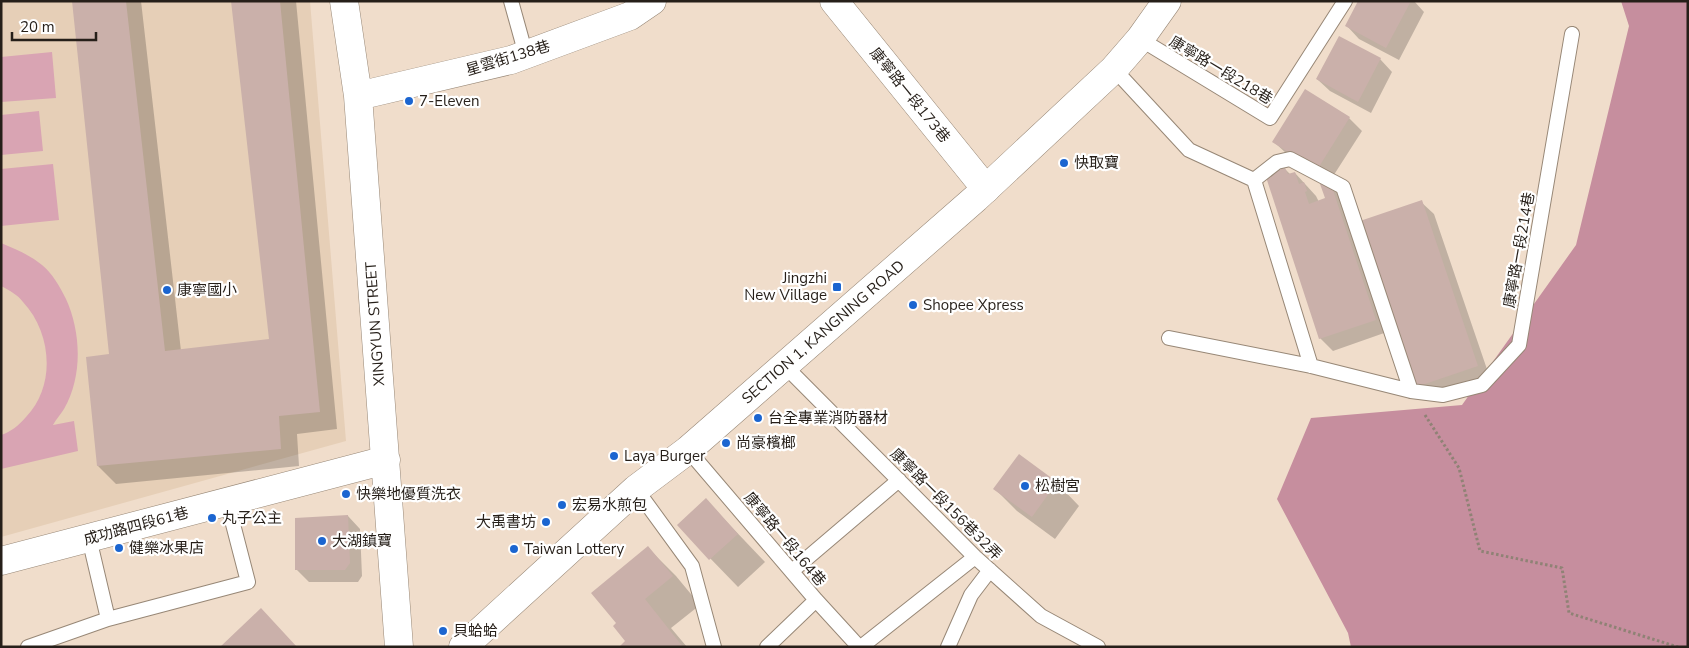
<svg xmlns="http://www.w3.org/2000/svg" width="1689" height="648" font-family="'Nunito Sans','Noto Sans TC',sans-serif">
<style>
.built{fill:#e6cfb7}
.green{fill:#d9a4b3}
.forest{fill:#c68e9e}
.shadow{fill:#0003}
.building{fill:#cab0aa}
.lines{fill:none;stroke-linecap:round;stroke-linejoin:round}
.service-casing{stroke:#978776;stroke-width:16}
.minor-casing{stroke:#978776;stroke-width:29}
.tertiary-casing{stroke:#978776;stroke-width:29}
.path{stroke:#8f8275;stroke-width:3;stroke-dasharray:2.5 2.5;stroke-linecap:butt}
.service{stroke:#fff;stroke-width:14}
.minor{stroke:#fff;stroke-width:28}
.tertiary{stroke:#fff;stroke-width:28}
.poi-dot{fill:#1b65d0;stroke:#fff;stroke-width:2}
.labels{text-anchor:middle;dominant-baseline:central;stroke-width:4.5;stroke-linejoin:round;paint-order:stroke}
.street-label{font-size:15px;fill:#261f19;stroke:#fff}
.poi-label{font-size:15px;fill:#261f19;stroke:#fff;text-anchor:start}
</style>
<rect width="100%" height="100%" fill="#f0ddcb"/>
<path class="built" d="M1 1H310L346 441 1 537Z"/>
<path class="green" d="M52 52 56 98 1 102V57Z
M39 111 43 151 1 155V115Z
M53 164 59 220 1 226V169Z
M1 243C15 249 30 255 42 265 52 273 60 287 66 299 81 332 83 376 64 409 61 414 56 419 53 425L74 421 78 451 1 469V435C11 432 19 425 26 417 56 386 52 333 23 302 18 295 9 290 1 286Z"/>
<path class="forest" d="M1621 1H1688V647H1351L1348 633 1277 499 1311 418 1462 405 1576 245 1629 26Z"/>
<path class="shadow" d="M73 1H141L181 351 270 340 232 1H296L337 429 297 434 299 466 116 484 98 466 111 355Z
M1360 1H1414L1424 12 1399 60 1359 39 1347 26Z
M1380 59 1392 72 1371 113 1330 91 1317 79Z
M1349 118 1362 131 1330 181 1287 154 1274 142Z
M1285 169 1291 175 1295 173 1316 196 1319 202 1326 199 1329 182 1342 195 1387 332 1333 351 1320 338Z
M1421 202 1434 214 1490 378 1430 399 1417 386Z
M1019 456 1057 483 1079 506 1055 539 1017 511 995 489Z
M706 500 765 562 738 587 678 525Z
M348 516 360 529 362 576 358 582H309L296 569Z
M648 548 676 576 700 605 671 628 687 647H621L627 641 617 623Z"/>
<path class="building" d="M72 1H126L165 351 269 339 231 1H280L320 412 279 416 281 449 97 466 86 357 109 354Z
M1358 1H1411L1386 48 1345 26Z
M1339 36 1381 58 1358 102 1316 79Z
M1305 89 1350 117 1317 170 1272 142Z
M1285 168 1288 174 1295 172 1299 184 1304 182 1307 191 1305 192 1309 204 1325 198 1320 184 1330 181 1376 320 1319 339 1265 174Z
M1422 200 1478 366 1416 387 1360 221Z
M1019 454 1057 482 1032 517 993 489Z
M706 498 738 534 709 560 677 525Z
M348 515 350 563 345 570H295V518Z
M648 546 673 576 645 599 683 647H619L625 641 613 626 616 623 591 593Z
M261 608 297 647H220Z"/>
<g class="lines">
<g class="service-casing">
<path id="service" d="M511 1 526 55
M1140 39 1270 118 1345 1
M1114 69 1189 150 1254 180 1277 162 1290 159 1343 187 1411 391
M1254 180 1311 366
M1169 338 1311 366 1411 391 1443 395 1482 385 1519 345 1572 34
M785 366 975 557 1041 616 1098 647
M688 450 816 600 859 647
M636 489 692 566 714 647
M792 571 899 480
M108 619 248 582 227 501
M28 647 108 619 89 538
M767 647 816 600
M861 647 975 557
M948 647 971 595 990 570"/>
</g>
<g class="minor-casing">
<path id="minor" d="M344 1 358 96 399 647
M834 1 986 189
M358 96 511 60 630 16 652 1
M1 561 386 460"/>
</g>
<g class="tertiary-casing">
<path id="tertiary" d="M463 647 636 489 688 450 976 198 1114 69 1140 39 1167 1"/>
</g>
<path class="path" d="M1425 415 1459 468 1480 551 1562 568 1569 613 1678 647"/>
<use href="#service" class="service"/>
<use href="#minor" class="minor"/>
<use href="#tertiary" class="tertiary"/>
</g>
<g class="poi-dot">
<circle cx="409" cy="101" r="5"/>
<circle cx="1064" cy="163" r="5"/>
<rect x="832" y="282" width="10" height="10" rx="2.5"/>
<circle cx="167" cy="290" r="5"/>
<circle cx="913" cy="305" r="5"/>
<circle cx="758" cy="418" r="5"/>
<circle cx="726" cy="443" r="5"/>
<circle cx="614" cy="456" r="5"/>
<circle cx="1025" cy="486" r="5"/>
<circle cx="346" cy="494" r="5"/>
<circle cx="562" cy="505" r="5"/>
<circle cx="212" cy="518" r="5"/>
<circle cx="546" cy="522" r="5"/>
<circle cx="322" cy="541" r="5"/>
<circle cx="119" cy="548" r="5"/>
<circle cx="514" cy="549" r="5"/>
<circle cx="443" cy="631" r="5"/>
</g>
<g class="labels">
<g class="street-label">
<text transform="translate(508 58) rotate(-17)">星雲街138巷</text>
<text transform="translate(1221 70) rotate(31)">康寧路一段218巷</text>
<text transform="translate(910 95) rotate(51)">康寧路一段173巷</text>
<text transform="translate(1519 250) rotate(-80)">康寧路一段214巷</text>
<text transform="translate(375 324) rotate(-94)">XINGYUN STREET</text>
<text transform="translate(823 332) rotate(-41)">SECTION 1, KANGNING ROAD</text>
<text transform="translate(946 504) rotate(45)">康寧路一段156巷32弄</text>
<text transform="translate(136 526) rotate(-15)">成功路四段61巷</text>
<text transform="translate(785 539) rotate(50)">康寧路一段164巷</text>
</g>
<g class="poi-label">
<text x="419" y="101">7-Eleven</text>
<text x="1074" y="163">快取寶</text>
<text x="827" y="278" text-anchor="end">Jingzhi<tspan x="827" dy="17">New Village</tspan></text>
<text x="177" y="290">康寧國小</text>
<text x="923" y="305">Shopee Xpress</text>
<text x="768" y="418">台全專業消防器材</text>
<text x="736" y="443">尚豪檳榔</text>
<text x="624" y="456">Laya Burger</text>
<text x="1035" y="486">松樹宮</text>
<text x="356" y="494">快樂地優質洗衣</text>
<text x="572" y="505">宏易水煎包</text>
<text x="222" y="518">丸子公主</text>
<text x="536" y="522" text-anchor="end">大禹書坊</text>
<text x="332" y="541">大湖鎮寶</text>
<text x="129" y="548">健樂冰果店</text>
<text x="524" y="549">Taiwan Lottery</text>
<text x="453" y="631">貝蛤蛤</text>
</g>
</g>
<rect width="1689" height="648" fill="none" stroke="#261f19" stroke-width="5"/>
<path d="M12 32v8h84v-8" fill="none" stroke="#261f19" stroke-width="2.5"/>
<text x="20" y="32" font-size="15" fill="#261f19" stroke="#ffffff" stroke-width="4" paint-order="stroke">20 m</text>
</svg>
